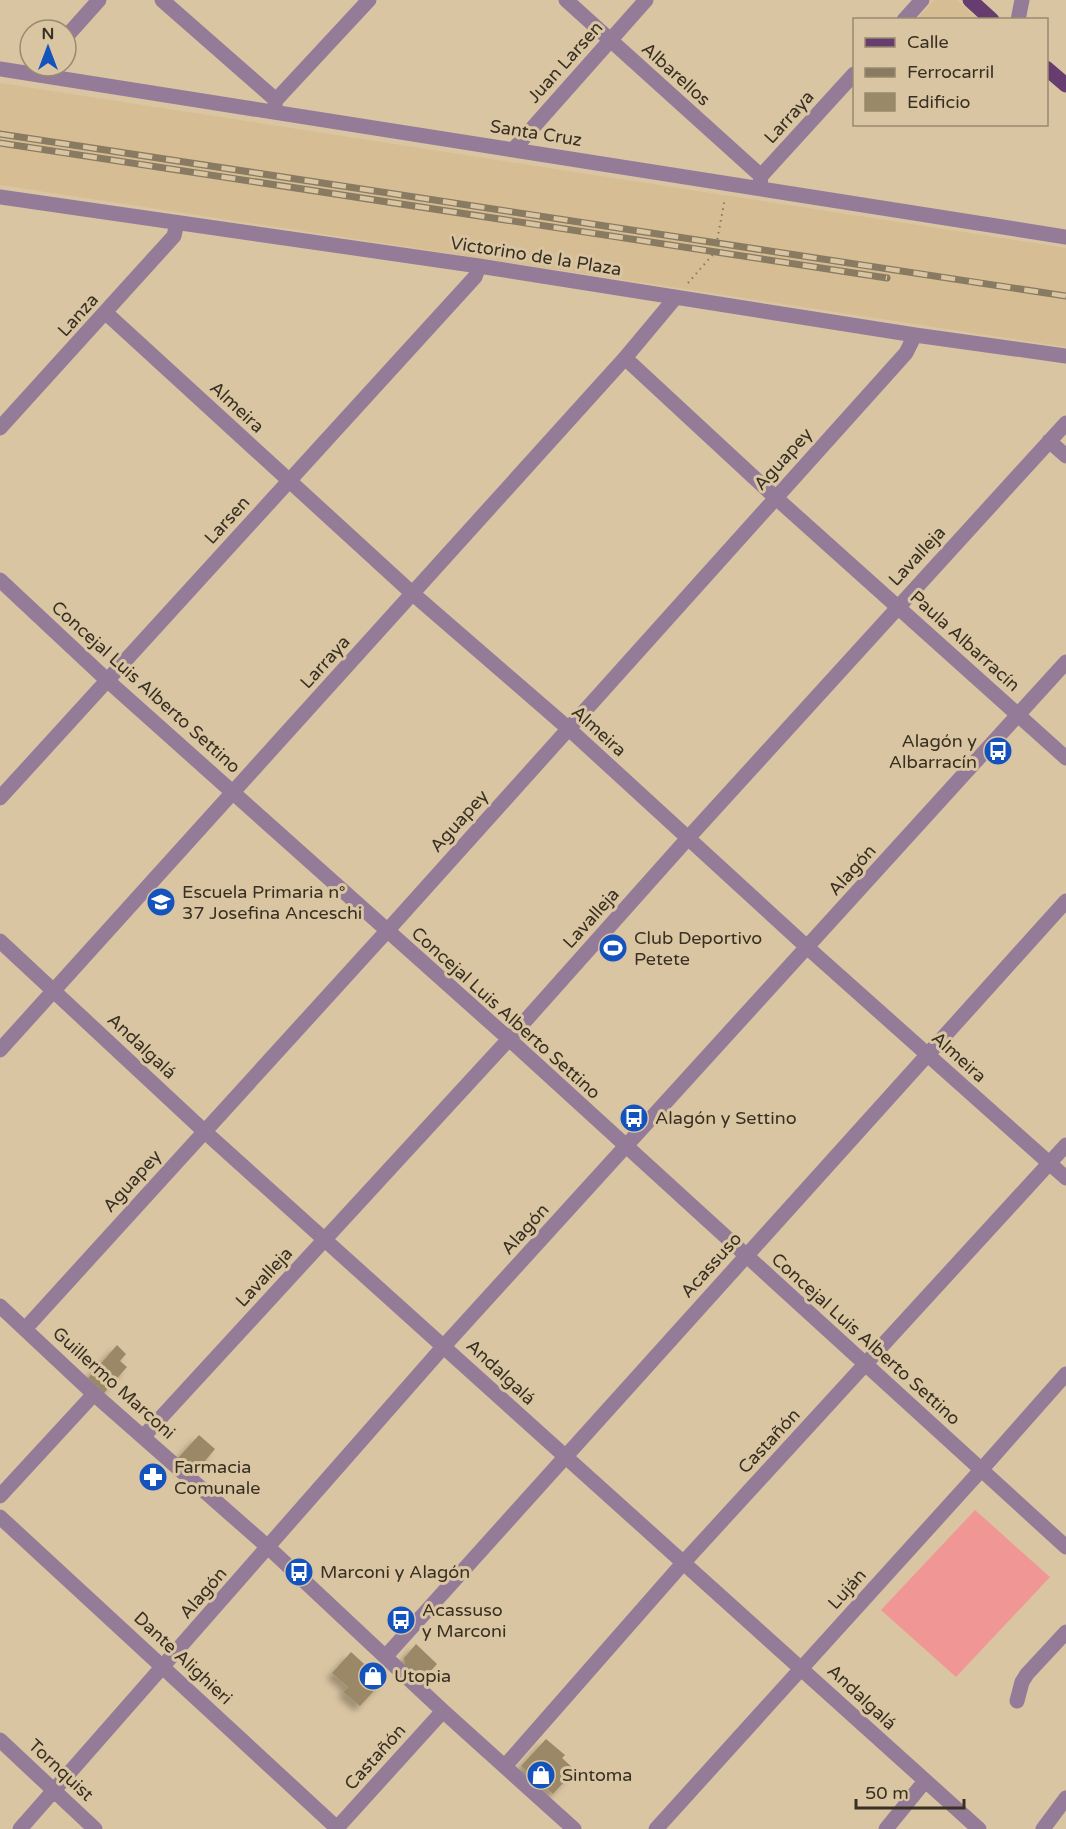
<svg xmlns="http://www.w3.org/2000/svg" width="1066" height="1829" font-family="'Varela Round',sans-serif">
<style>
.built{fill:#d6bd93}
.pitch{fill:#f09795}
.building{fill:#9b8866;filter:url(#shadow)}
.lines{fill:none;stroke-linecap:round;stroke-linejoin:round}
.path{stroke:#85775f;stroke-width:2;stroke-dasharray:1.5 4.5;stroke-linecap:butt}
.minor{stroke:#947c99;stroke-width:15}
.major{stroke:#673c6f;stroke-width:15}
.rail-casing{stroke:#897a62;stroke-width:7}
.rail{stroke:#dac5a2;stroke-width:4.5;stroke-dasharray:14;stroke-linecap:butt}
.labels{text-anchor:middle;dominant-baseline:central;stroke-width:6;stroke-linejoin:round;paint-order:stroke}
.street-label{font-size:18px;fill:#383022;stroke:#dac5a2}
.poi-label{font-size:18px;fill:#383022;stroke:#dac5a2;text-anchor:start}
</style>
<defs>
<filter id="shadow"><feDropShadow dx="-5.5" dy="5.5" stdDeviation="3" flood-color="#0004"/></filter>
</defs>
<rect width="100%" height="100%" fill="#dac5a2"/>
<path class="built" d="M934 0H957L978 19H917Z
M0 83 1066 248V347L0 185Z"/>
<path class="pitch" d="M975 1510 1050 1577 956 1677 881 1610Z"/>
<path class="building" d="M117 1345 126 1354 120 1361 127 1367 104 1393 88 1378Z
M199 1435 215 1449 194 1474 177 1459Z
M416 1644 437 1664 421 1682 405 1668 404 1658Z
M351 1652 383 1681 360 1706 343 1692 348 1687 332 1673Z
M546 1739 565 1755 562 1758 575 1770 553 1794 521 1766Z"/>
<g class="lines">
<path class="path" d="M688 283 715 252 725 198"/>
<path class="minor" d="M162 0 276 100
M566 0 761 176
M904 20 922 0
M1018 20 1022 0
M66 37 99 0
M0 69 1066 237
M274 110 276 100 369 0
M513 150 646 0
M760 185 761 176 854 74
M0 197 479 266 915 335 1066 356
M106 313 412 593 569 729 808 948 1066 1178
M625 358 775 497 1066 758
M0 428 174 236 177 223
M1049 441 1066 456
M0 580 108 681 509 1039 1066 1547
M0 798 475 277 479 266
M0 941 204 1131 979 1829
M0 1050 625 358 676 297
M0 1306 94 1394 269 1548 443 1711 574 1829
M25 1329 387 931 906 353 915 335
M143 1437 509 1039 689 837 1066 423
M0 1496 94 1394
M0 1517 338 1829
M386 1656 1066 901
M1017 1701 1022 1682 1027 1674 1066 1632
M0 1740 95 1829
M505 1766 684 1562 1066 1145
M20 1829 444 1346 1066 662
M336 1829 443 1711
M656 1829 982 1469 1066 1374
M886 1829 925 1781
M1043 1829 1066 1798"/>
<path class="major" d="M970 0 992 20
M1046 68 1066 85"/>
<g class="rail-casing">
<path id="rail" d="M0 134 1066 296
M0 143 887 278"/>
</g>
<use href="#rail" class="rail"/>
</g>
<defs>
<g id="bus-disc" transform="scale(1.5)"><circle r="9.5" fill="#1452be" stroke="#dac5a2"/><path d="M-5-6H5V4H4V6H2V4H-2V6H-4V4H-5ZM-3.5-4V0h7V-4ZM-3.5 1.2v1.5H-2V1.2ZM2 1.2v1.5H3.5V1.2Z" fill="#fff"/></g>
<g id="school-disc" transform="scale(1.5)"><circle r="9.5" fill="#1452be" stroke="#dac5a2"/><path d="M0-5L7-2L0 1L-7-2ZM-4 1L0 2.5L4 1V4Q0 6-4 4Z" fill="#fff"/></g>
<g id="stadium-disc" transform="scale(1.5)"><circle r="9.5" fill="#1452be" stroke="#dac5a2"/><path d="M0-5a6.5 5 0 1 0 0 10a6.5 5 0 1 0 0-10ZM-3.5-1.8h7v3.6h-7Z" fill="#fff"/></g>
<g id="pharmacy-disc" transform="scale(1.5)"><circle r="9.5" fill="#1452be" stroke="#dac5a2"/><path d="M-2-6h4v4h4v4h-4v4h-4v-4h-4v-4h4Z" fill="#fff"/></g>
<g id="shop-disc" transform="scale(1.5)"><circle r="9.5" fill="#1452be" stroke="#dac5a2"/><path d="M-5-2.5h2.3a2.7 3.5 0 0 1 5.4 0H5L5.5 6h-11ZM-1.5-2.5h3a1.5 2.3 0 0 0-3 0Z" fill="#fff"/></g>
</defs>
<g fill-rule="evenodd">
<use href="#bus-disc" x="998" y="751"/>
<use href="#school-disc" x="161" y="902"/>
<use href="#stadium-disc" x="613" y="948"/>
<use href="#bus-disc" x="634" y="1118"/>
<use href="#pharmacy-disc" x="153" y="1477"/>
<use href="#bus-disc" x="299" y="1572"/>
<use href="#bus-disc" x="401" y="1620"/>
<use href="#shop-disc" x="373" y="1676"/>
<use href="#shop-disc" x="541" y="1775"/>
</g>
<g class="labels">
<g class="street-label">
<text transform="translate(565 62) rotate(-48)">Juan Larsen</text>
<text transform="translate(676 74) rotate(42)">Albarellos</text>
<text transform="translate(789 117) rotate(-48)">Larraya</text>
<text transform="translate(536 133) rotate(9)">Santa Cruz</text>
<text transform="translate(536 256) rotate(9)">Victorino de la Plaza</text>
<text transform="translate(78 315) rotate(-48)">Lanza</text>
<text transform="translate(237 407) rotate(43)">Almeira</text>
<text transform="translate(783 459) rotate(-48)">Aguapey</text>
<text transform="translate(227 520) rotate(-48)">Larsen</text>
<text transform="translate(917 556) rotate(-47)">Lavalleja</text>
<text transform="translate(965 641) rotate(42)">Paula Albarracín</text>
<text transform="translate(325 662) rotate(-48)">Larraya</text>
<text transform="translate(146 687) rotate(42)">Concejal Luis Alberto Settino</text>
<text transform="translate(599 731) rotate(42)">Almeira</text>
<text transform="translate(459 821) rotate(-48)">Aguapey</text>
<text transform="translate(852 870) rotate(-48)">Alagón</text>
<text transform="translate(591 918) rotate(-48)">Lavalleja</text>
<text transform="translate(506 1013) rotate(42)">Concejal Luis Alberto Settino</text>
<text transform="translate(142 1046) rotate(43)">Andalgalá</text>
<text transform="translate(959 1057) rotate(42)">Almeira</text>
<text transform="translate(132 1181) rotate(-48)">Aguapey</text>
<text transform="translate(525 1229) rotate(-48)">Alagón</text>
<text transform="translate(711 1265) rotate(-48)">Acassuso</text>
<text transform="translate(264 1277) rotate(-47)">Lavalleja</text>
<text transform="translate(866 1339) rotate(42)">Concejal Luis Alberto Settino</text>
<text transform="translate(501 1372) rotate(43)">Andalgalá</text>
<text transform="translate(114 1383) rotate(42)">Guillermo Marconi</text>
<text transform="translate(769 1441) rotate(-47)">Castañón</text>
<text transform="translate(847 1589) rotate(-48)">Luján</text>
<text transform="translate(203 1593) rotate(-49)">Alagón</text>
<text transform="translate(183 1658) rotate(43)">Dante Alighieri</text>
<text transform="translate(862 1697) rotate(43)">Andalgalá</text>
<text transform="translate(375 1757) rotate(-48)">Castañón</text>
<text transform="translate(61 1770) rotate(43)">Tornquist</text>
</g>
<g class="poi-label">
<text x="977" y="741" text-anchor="end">Alagón y<tspan x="977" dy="21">Albarracín</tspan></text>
<text x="182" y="892">Escuela Primaria n°<tspan x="182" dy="21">37 Josefina Anceschi</tspan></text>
<text x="634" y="938">Club Deportivo<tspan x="634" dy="21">Petete</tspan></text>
<text x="655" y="1118">Alagón y Settino</text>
<text x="174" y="1467">Farmacia<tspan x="174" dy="21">Comunale</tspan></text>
<text x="320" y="1572">Marconi y Alagón</text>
<text x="422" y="1610">Acassuso<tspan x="422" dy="21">y Marconi</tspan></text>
<text x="394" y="1676">Utopia</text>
<text x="562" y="1775">Sintoma</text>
</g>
</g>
<rect x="853" y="18" width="195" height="108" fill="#dac5a2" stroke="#99896f" stroke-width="1.5"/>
<rect x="865" y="38" width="30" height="9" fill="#673c6f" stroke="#99896f" stroke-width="1.5"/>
<text x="907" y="48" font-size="18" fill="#383022">Calle</text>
<rect x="865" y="68" width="30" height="9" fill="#897a62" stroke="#99896f" stroke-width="1.5"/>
<text x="907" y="78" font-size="18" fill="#383022">Ferrocarril</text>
<rect x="865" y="93" width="30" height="18" fill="#9b8866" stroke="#99896f" stroke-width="1.5"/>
<text x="907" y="108" font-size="18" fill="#383022">Edificio</text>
<g transform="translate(48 48)"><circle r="28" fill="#dac5a2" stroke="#99896f" stroke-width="1.5"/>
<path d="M0-4.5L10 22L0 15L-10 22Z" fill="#1452be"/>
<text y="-9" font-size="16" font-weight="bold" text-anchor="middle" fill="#383022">N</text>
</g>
<path d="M856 1799v9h108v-9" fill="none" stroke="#383022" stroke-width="3"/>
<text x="865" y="1799" font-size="18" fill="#383022" stroke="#dac5a2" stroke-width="4.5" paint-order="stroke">50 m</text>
</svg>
